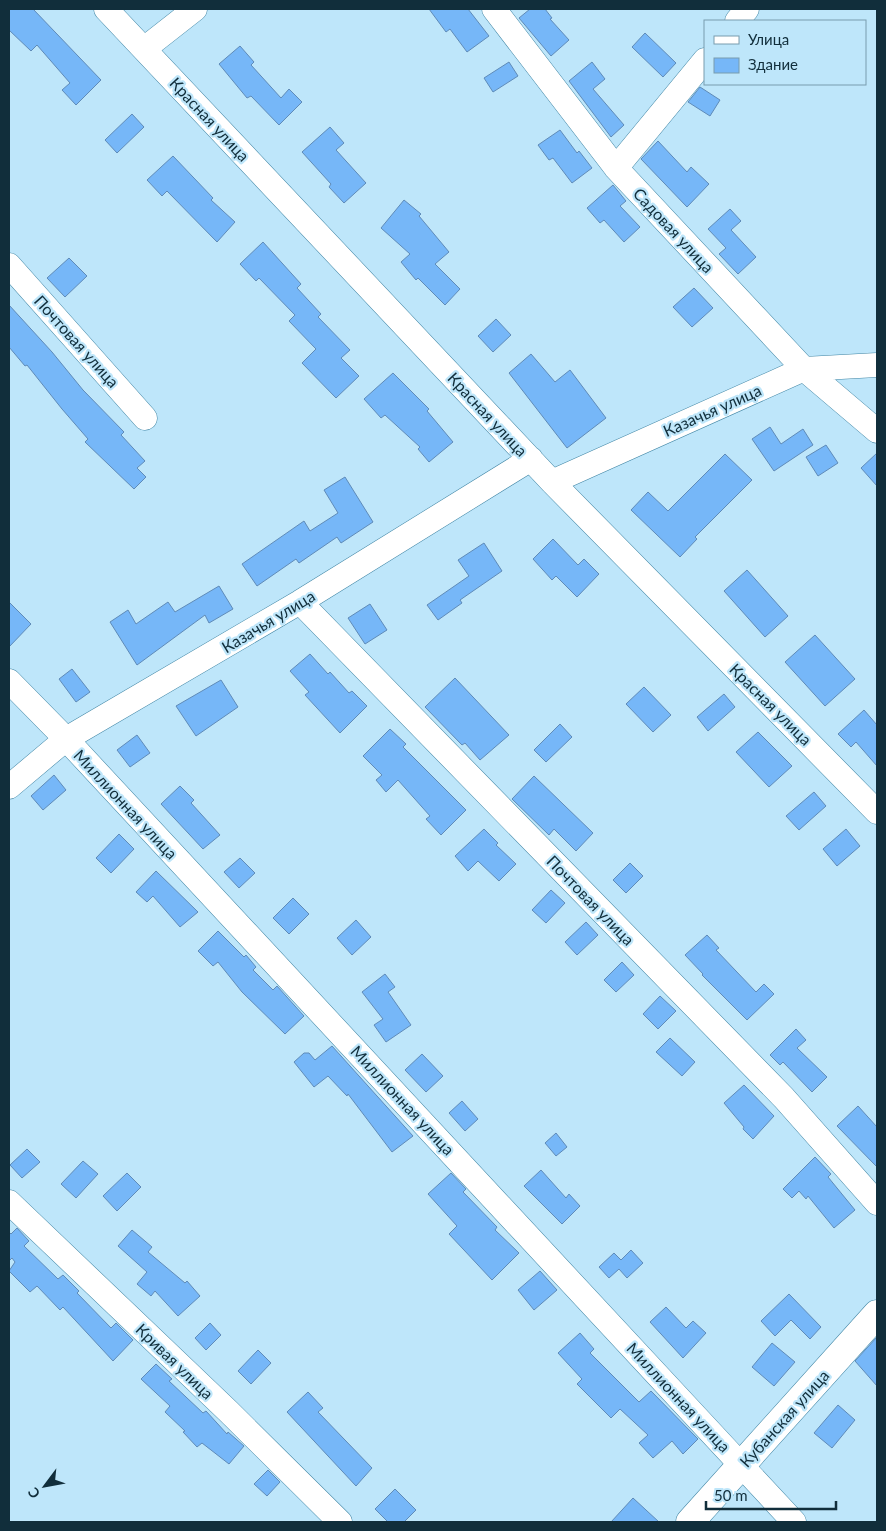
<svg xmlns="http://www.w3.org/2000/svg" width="886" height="1531" font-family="Lato,sans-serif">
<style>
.building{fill:#76b7f8;stroke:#5f8bb8}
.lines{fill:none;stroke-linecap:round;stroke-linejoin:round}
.minor-casing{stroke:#4186a5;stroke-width:25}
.major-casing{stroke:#4186a5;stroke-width:29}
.minor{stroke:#fff;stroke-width:24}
.major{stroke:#fff;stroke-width:28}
.labels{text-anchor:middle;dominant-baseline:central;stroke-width:4.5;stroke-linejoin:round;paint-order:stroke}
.street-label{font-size:16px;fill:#112e3b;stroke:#bee6fa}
</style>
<rect width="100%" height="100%" fill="#bee6fa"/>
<path class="building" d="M9 9H33L101 80 76 105 62 90 70 83 37 45 31 51 9 30Z
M429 9H468L489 36 467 52 450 29 446 32Z
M530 9H545L552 18 550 19 569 40 551 56 519 18Z
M645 33 676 63 663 77 632 47Z
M240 46 254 62 251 65 281 98 289 89 302 102 279 125 251 96 247 98 219 64Z
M509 62 518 76 493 92 484 78Z
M592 62 605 79 593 89 624 125 611 137 569 81Z
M700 87 720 100 710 116 688 102Z
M132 114 144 127 117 153 105 140Z
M330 127 344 143 336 150 366 183 344 203 329 187 331 184 302 152Z
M560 130 577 153 579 151 592 168 572 183 553 158 549 160 538 145Z
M658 141 687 172 691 167 709 184 687 207 641 159Z
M173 156 213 198 211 200 235 222 217 242 167 191 162 196 147 180Z
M613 185 626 201 620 206 640 227 624 242 604 220 600 223 587 208Z
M404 200 421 214 419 216 449 252 435 264 460 289 445 305 418 278 416 280 401 262 410 254 381 228Z
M730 209 741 221 731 230 756 257 738 274 719 254 726 248 708 229Z
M263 242 301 284 297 288 321 314 318 317 350 350 341 358 359 376 336 398 302 363 316 349 289 321 295 315 259 278 256 281 240 264Z
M69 258 87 276 65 297 47 278Z
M694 288 713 308 692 327 673 307Z
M9 305 52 352 83 390 124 432 121 435 145 461 137 468 146 477 134 489 85 442 88 439 62 409 27 365 25 366 9 347Z
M496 319 511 335 493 352 478 336Z
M531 354 555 382 570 370 606 418 567 448 509 373Z
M393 373 429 409 427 411 453 442 429 462 418 449 420 447 385 415 381 418 364 399Z
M770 427 781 444 803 429 813 445 774 471 752 439Z
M826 445 838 463 818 476 806 457Z
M877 453V486L861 468Z
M725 454 752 480 695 537 697 539 680 557 631 510 648 492 668 511Z
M345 477 373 522 341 543 337 537 299 563 296 559 257 586 242 564 304 521 310 531 338 513 324 490Z
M553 539 578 565 584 559 599 574 577 597 556 576 552 580 533 559Z
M484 543 502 571 460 600 462 603 438 620 427 605 469 576 458 560Z
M747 570 788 616 765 637 724 591Z
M219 586 233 609 209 623 205 615 137 665 110 622 128 610 136 624 168 602 175 612Z
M9 602 31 624 9 647Z
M370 604 387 630 365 644 348 618Z
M815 635 855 679 825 706 785 662Z
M310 654 328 674 330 672 349 693 352 691 367 706 340 733 305 695 309 692 290 671Z
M72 669 90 692 76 702 59 679Z
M455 678 509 735 480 760 465 743 462 745 425 707Z
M221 680 238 707 196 736 176 706Z
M644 687 671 715 653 732 626 704Z
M724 694 735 707 708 731 697 717Z
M864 710 877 725V766L856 742 851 747 838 734Z
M560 724 572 737 546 762 534 750Z
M390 729 406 744 403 747 466 810 441 835 426 819 430 816 398 780 386 792 376 780 382 775 363 756Z
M758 732 792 766 769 787 736 752Z
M137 735 150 753 130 767 117 750Z
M54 775 66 790 43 810 31 796Z
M534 776 593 833 576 851 554 829 549 835 512 799Z
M180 786 194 800 191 803 220 835 203 849 161 804Z
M814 792 826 806 799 830 786 816Z
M484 829 498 843 496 845 516 864 499 881 478 861 468 871 455 856Z
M846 829 860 846 837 866 823 849Z
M119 834 134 849 111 873 96 858Z
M240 858 255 873 239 888 224 872Z
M630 863 643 876 626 893 613 880Z
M156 871 198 912 180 927 153 896 147 902 136 892Z
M551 890 565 903 546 923 532 910Z
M293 898 309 914 289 934 273 918Z
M356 920 371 937 352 955 337 938Z
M586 922 598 935 577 955 565 942Z
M218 931 244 957 246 955 256 967 253 970 273 990 277 986 304 1016 285 1034 242 992 218 962 213 966 198 951Z
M707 935 719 948 716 950 756 992 764 984 774 994 747 1020 702 975 703 974 685 955Z
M622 962 634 975 616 992 604 980Z
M385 974 395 987 388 992 411 1025 386 1042 374 1025 383 1019 362 992Z
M660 996 676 1011 658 1029 643 1014Z
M796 1029 806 1040 797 1048 827 1077 812 1092 783 1062 780 1065 770 1055Z
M670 1038 695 1062 682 1076 656 1052Z
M332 1046 413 1136 392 1152 348 1094 347 1096 328 1076 314 1087 294 1062 304 1053H309L315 1060Z
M422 1054 443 1076 426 1092 405 1070Z
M744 1085 774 1116 753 1139 743 1129 744 1127 724 1103Z
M462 1101 478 1119 465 1131 449 1113Z
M858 1106 877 1127V1167L837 1126Z
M556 1133 567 1147 556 1156 545 1143Z
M27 1149 40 1162 22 1178 10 1165Z
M815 1157 831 1174 828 1177 855 1210 834 1228 808 1196 806 1199 799 1191 792 1198 783 1189Z
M83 1161 98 1174 76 1198 61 1184Z
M541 1170 566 1198 569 1194 580 1206 562 1224 524 1186Z
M127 1173 141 1187 117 1211 103 1196Z
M451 1173 466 1189 463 1192 497 1227 495 1230 519 1253 492 1280 449 1234 457 1226 428 1194Z
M17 1228 29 1241 24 1246 58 1279 63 1275 79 1291 77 1293 111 1328 116 1323 133 1340 113 1361 63 1307 60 1310 37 1286 30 1292 9 1271 15 1262 12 1258 9 1261V1232L11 1234Z
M132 1230 152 1247 148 1252 185 1283 187 1281 200 1296 178 1316 155 1291 151 1296 137 1284 147 1272 118 1246Z
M631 1250 643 1263 627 1278 619 1269 609 1278 599 1267 614 1253 621 1260Z
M540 1271 557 1290 534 1310 518 1290Z
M789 1294 821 1327 810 1339 791 1320 775 1336 761 1321Z
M666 1307 686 1328 693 1321 706 1333 683 1358 650 1322Z
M210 1323 221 1335 206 1350 195 1338Z
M580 1333 594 1349 590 1353 639 1402 651 1391 698 1439 683 1454 672 1441 653 1458 639 1443 648 1435 620 1409 611 1418 577 1384 582 1379 558 1353Z
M877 1337V1386L855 1361Z
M772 1343 795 1362 774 1386 752 1367Z
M258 1350 271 1363 251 1384 238 1371Z
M156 1364 172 1379 169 1381 203 1413 206 1411 227 1434 228 1432 244 1446 229 1464 202 1443 197 1447 183 1432 185 1431 165 1412 170 1406 141 1379Z
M308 1392 323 1408 318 1412 372 1468 356 1486 287 1412Z
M838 1405 855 1420 832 1448 814 1433Z
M268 1470 280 1482 267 1496 254 1484Z
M395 1489 416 1510 404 1522H388L375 1509Z
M633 1498 659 1522H611Z"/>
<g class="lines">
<g class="minor-casing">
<path id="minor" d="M106 9 552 482 877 812
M494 9 616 168 804 369 877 431
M737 21 747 9
M144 49 195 9
M616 168 705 60
M9 265 145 418
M552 482 804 369 877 365
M300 602 784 1098 877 1203
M9 681 66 739 794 1522
M9 787 66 739 300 602 531 459
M9 1202 228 1411 340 1522"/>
</g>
<g class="major-casing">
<path id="major" d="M690 1522 877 1314"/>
</g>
<use href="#minor" class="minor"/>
<use href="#major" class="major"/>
</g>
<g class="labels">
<g class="street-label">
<text transform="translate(210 119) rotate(47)">Красная улица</text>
<text transform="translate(674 230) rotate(47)">Садовая улица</text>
<text transform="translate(77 341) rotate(48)">Почтовая улица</text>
<text transform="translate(712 410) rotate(-24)">Казачья улица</text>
<text transform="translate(488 414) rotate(47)">Красная улица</text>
<text transform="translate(268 621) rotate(-31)">Казачья улица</text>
<text transform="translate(771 704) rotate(45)">Красная улица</text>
<text transform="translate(126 804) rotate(47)">Миллионная улица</text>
<text transform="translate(591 900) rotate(46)">Почтовая улица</text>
<text transform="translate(403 1100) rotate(47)">Миллионная улица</text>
<text transform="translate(175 1361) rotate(44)">Кривая улица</text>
<text transform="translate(679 1397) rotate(47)">Миллионная улица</text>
<text transform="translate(784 1418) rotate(-48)">Кубанская улица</text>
</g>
</g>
<rect width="886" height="1531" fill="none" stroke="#112e3b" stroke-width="20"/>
<rect x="704" y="20" width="162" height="65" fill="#bee6fa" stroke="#799cae"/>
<rect x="714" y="36" width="25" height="8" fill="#ffffff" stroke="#799cae"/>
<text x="748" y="45" font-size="15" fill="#112e3b">Улица</text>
<rect x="714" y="58" width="25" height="15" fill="#76b7f8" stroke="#799cae"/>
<text x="748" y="70" font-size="15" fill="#112e3b">Здание</text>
<g transform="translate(45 1486) rotate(238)" stroke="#bee6fa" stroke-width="4" paint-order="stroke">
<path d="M0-4L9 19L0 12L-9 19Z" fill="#112e3b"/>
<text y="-8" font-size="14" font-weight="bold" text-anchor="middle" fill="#112e3b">С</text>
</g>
<path d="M706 1501v8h130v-8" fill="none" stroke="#112e3b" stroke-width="2.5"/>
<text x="714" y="1501" font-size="15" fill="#112e3b" stroke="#bee6fa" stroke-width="4" paint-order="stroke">50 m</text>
</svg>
